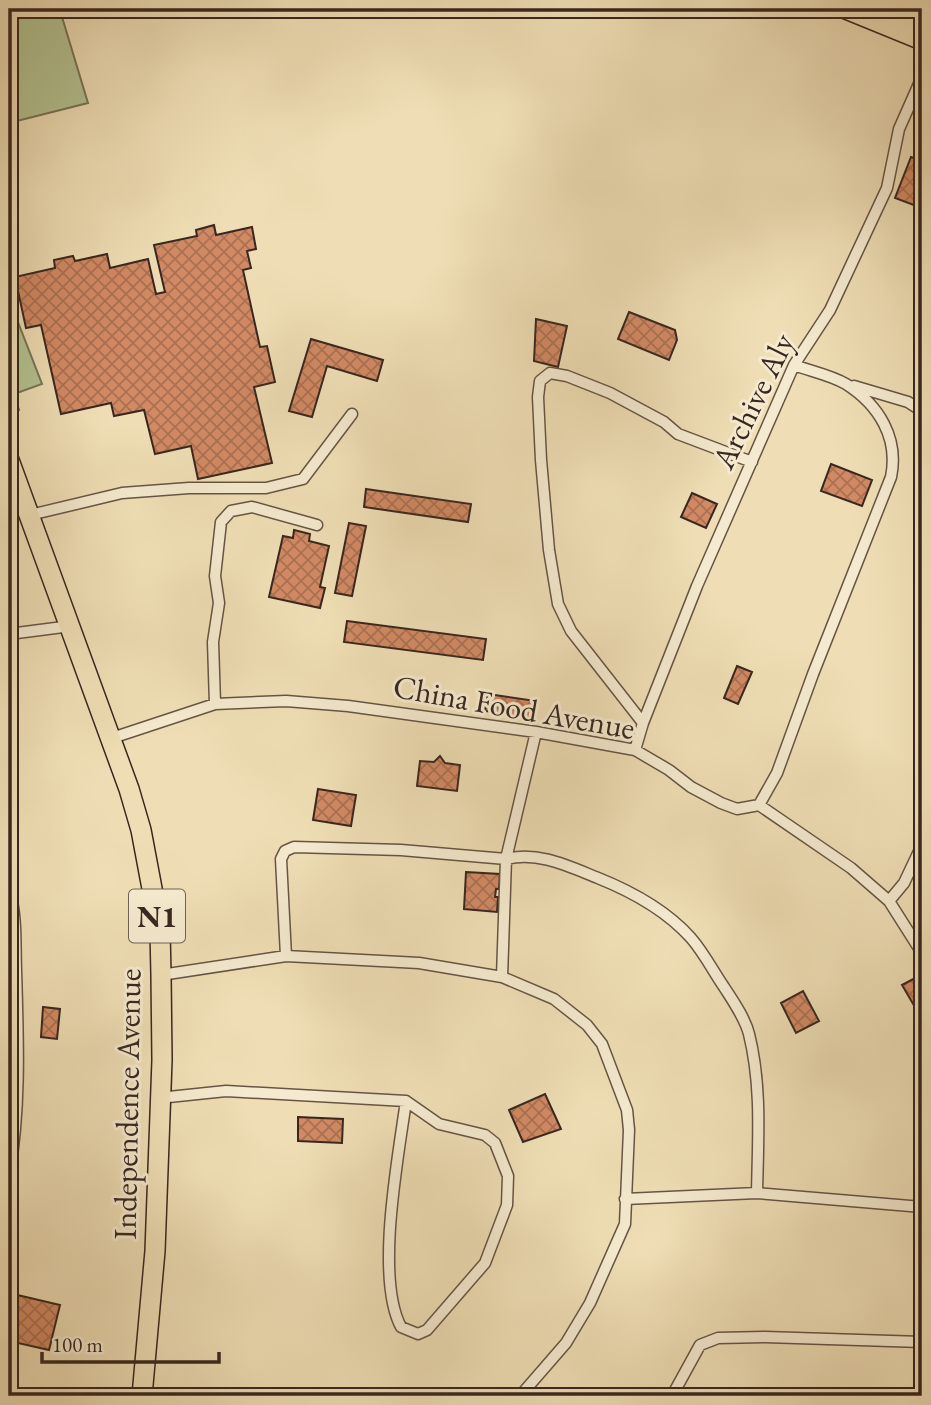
<svg xmlns="http://www.w3.org/2000/svg" width="931" height="1405" font-family="'EB Garamond',serif">
<style>
.grass{fill:#b4c291;stroke:#767458;stroke-width:2}
.building{fill:url(#building-cross-hatch);stroke:#38271f;stroke-width:2}
.lines{fill:none;stroke-linecap:round;stroke-linejoin:round}
.street-casing{stroke:#654;stroke-width:13}
.highway-casing{stroke:#38271f;stroke-width:22}
.street{stroke:#f5eacf;stroke-width:10}
.highway{stroke:#efdeb5;stroke-width:19}
.labels{text-anchor:middle;dominant-baseline:central;stroke-width:6;stroke-linejoin:round;paint-order:stroke}
.shield{fill:#f5eacf;stroke:#716254;stroke-width:2}
.shield-label{font-size:30px;font-weight:bold;fill:#38271f}
.street-label{font-size:32px;fill:#38271f;stroke:#f5eacf}
</style>
<defs>
<pattern id="building-cross-hatch" width="8" height="8" patternUnits="userSpaceOnUse" patternTransform="scale(1.75)"><rect width="8" height="8" fill="#d28a64"/><path d="M0 0l8 8M0 8l8-8" fill="none" stroke="#ab7152"/></pattern>
</defs>
<rect width="100%" height="100%" fill="#efdeb5"/>
<filter id="stains"><feTurbulence type="fractalNoise" baseFrequency=".00286" numOctaves="4"/><feColorMatrix values="0 0 0 0 .2 0 0 0 0 .09 0 0 0 0 .02 0 0 0 .5 -.17"/></filter>
<radialGradient id="worn" r=".72"><stop offset=".6" stop-color="#630" stop-opacity="0"/><stop offset="1" stop-color="#630" stop-opacity=".3"/></radialGradient>
<path class="grass" d="M39 10 62 17 88 103 9 123V18Z
M9 299 42 384 14 394 19 410 9 415Z"/>
<path class="building" d="M911 157 922 161V198L919 207 895 198Z
M214 225 216 235 252 227 256 249 247 251 251 268 243 270 260 347 267 346 275 382 254 387 272 463 198 479 191 446 155 454 144 410 114 416 111 403 61 414 41 325 26 328 15 277 55 268 54 260 73 256 75 261 107 254 110 268 148 259 156 294 165 292 154 245 197 236 196 230Z
M629 312 675 330 677 340 669 360 618 339Z
M536 319 567 326 558 367 534 361Z
M311 339 383 360 377 381 327 366 312 417 289 411Z
M831 464 872 480 862 506 821 491Z
M366 489 471 504 468 522 364 507Z
M692 493 717 504 706 528 681 517Z
M349 523 366 526 352 596 335 593Z
M294 530 310 534 309 541 329 546 320 587 325 588 320 608 269 597 283 536 293 538Z
M347 621 486 639 483 660 344 642Z
M737 666 752 672 738 704 724 698Z
M488 694 536 701 533 718 485 711Z
M440 756 445 763 460 765 457 791 417 786 420 761 434 762Z
M318 789 356 795 351 826 313 820Z
M466 872 500 874 499 889H496L495 897H498L497 912 464 909Z
M921 975 922 1013 919 1014 902 985Z
M803 991 819 1021 796 1033 781 1003Z
M43 1007 60 1009 57 1039 41 1037Z
M545 1094 561 1129 523 1142 509 1110Z
M298 1117 343 1119 342 1143 298 1141Z
M9 1293 60 1305 49 1350 9 1341Z"/>
<g class="lines">
<g class="street-casing">
<path id="street" d="M854 386 908 402 922 411
M30 515 122 493 189 488H266L303 479 352 414
M9 634 71 626
M215 704 213 642 219 603 215 576 221 522 231 511 252 507 317 525
M643 723 571 631 558 604 549 550 541 460 538 397 540 381 550 373 567 376 610 393 664 422 678 434 752 462
M112 738 215 704 286 701 348 706 536 732 635 750 669 770 691 787 721 803 737 809 759 805 851 868 889 901 922 953
M635 750 643 723 697 586 794 365 830 310 887 188 899 129 922 77
M759 805 777 773 813 674 891 477C899 438 879 405 846 384 831 375 810 371 794 365
M9 890C17 914 15 945 16 970 18 1038 21 1108 9 1175
M889 901 904 883 922 845
M286 956 281 859 285 851 294 847 401 850 506 859C538 851 568 866 598 878 633 892 666 910 691 938 704 953 713 971 724 987 733 1001 745 1018 749 1034 762 1086 758 1140 757 1193L625 1199
M161 975 286 956 419 963 502 977 554 999 587 1025 602 1044 627 1110 629 1130 625 1224 590 1303 566 1343 520 1396
M502 977 506 859 536 732
M159 1098 226 1091 406 1101 439 1124 485 1135 495 1143 508 1176 507 1205 485 1263 427 1330 418 1334 401 1327C375 1278 398 1158 406 1101
M757 1193 922 1207
M672 1396 700 1345 718 1338 765 1337 922 1342"/>
</g>
<g class="highway-casing">
<path id="highway" d="M846 9 922 40
M889 9 922 23
M9 460 129 789 141 830 160 931 161 975 162 1060 155 1251 142 1396"/>
</g>
<use href="#street" class="street"/>
<use href="#highway" class="highway"/>
</g>
<g class="labels">
<rect class="shield" x="129" y="889.5" width="56" height="53" rx="5"/>
<g class="shield-label">
<text x="157" y="916">N1</text>
</g>
<g class="street-label">
<text transform="translate(753 401) rotate(-64)">Archive Aly</text>
<text transform="translate(514 707) rotate(10)">China Food Avenue</text>
<text transform="translate(127 1104) rotate(-89)">Independence Avenue</text>
</g>
</g>
<rect width="931" height="1405" fill="none" stroke="#efdeb5" stroke-width="35"/>
<rect x="10" y="10" width="910" height="1384" fill="none" stroke="#38271f" stroke-width="3.5"/>
<rect x="18" y="18" width="896" height="1370" fill="none" stroke="#38271f" stroke-width="2"/>
<path d="M42 1352v10h177v-10" fill="none" stroke="#38271f" stroke-width="3.5"/>
<text x="52" y="1352" font-size="21" fill="#38271f" stroke="#f5eacf" stroke-width="5" paint-order="stroke">100 m</text>
<rect width="100%" height="100%" filter="url(#stains)"/>
<rect width="100%" height="100%" fill="url(#worn)"/>
</svg>
